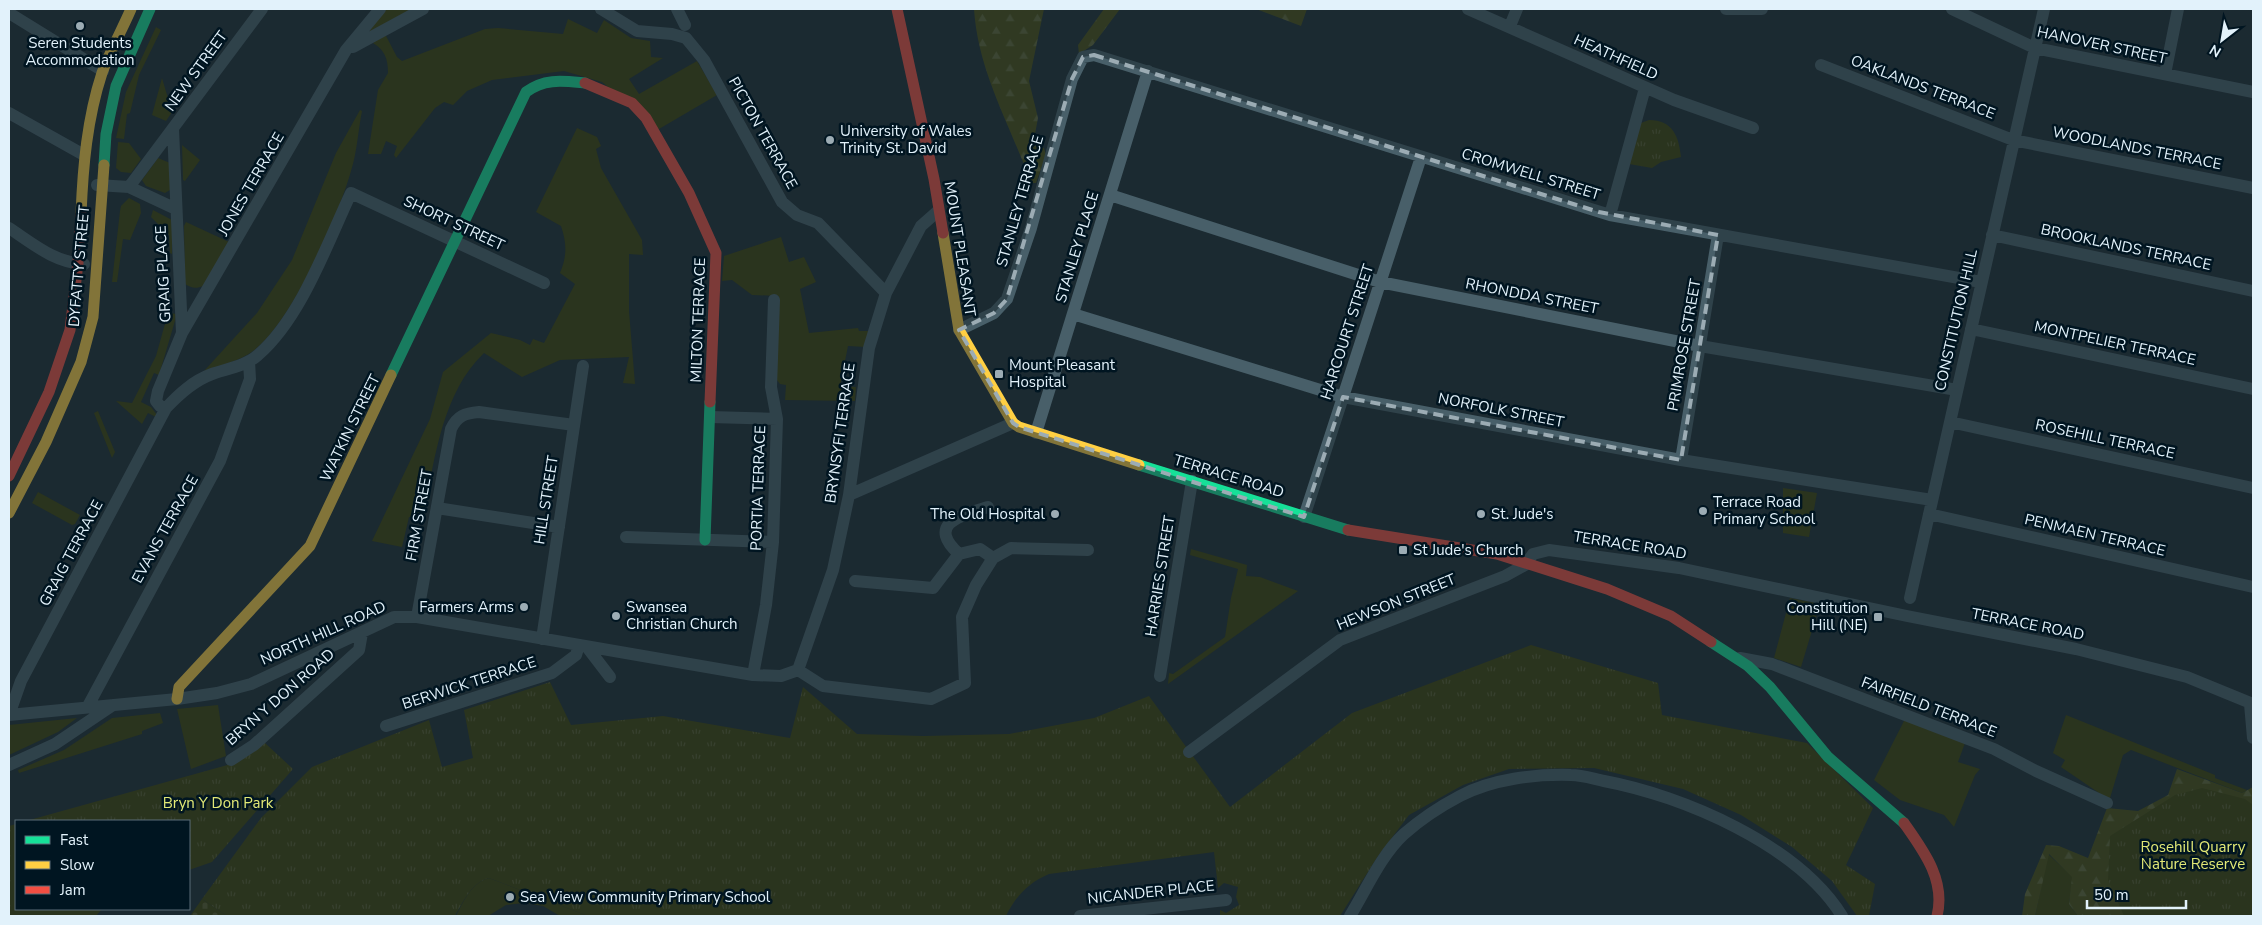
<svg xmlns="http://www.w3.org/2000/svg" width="2262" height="925" font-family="'Nunito Sans',sans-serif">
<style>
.green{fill:#3d4007}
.forest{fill:url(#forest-firs)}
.cemetery{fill:url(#cemetery-stones)}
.park{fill:url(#park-tufts)}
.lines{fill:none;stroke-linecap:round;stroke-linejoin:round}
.street{stroke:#485f69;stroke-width:12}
.fast{stroke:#16e098;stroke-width:11}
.slow{stroke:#ffcf43;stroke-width:11}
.jam{stroke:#f24e42;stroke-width:11}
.marked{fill:none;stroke:#9cacb4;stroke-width:4;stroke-dasharray:10 6;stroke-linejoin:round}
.poi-dot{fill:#9cacb4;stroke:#001521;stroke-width:2}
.labels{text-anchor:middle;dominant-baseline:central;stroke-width:5;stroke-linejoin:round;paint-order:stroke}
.poi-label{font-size:15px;fill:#e2f2fb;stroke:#001521;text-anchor:start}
.street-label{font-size:15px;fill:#e2f2fb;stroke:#001521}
.park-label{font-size:15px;fill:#e2e976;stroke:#001521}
</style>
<defs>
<pattern id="forest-firs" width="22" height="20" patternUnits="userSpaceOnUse" patternTransform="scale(1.25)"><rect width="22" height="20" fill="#494d11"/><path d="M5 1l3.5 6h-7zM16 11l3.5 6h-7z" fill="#636735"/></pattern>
<pattern id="cemetery-stones" width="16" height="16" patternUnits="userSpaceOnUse" patternTransform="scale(1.25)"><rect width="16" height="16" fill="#3d4007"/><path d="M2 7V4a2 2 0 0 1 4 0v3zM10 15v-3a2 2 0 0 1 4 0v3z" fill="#595c2c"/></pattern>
<pattern id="park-tufts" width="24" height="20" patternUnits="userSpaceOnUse" patternTransform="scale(1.25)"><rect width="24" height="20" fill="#3d4007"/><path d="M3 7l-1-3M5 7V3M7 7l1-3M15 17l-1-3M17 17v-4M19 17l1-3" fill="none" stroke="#595c2c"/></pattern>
</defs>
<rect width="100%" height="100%" fill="#1b2a31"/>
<path class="green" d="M384 9H412L369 32Z
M568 19 597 33 604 20 631 38 650 41 651 57 663 58 629 79 639 94 697 61 717 95 659 129 602 82 564 71 492 80 467 91 453 105 444 102 435 108 396 158 394 155 397 146 386 141 381 154H368L378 90 388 73C388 59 385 50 373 43L385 34 397 57 402 61 485 29 498 28 563 34Z
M156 27 161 30 139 75 130 113 127 114 124 139 116 138 126 92Z
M162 78 167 95 174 109 166 121 152 115Z
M360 110 362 111C358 131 357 152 351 171 338 217 292 322 253 351 240 361 220 365 204 371L257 313 292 260 336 153Z
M577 128 597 137 601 146 596 149 601 168 642 240 643 255 629 254V311L635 384 623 383 629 357 560 360 522 377 484 353C440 395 435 463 422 519L409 517 402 547 372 541 430 419 443 372 491 333 520 340 530 345 533 339 544 343 575 284 560 273C567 256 567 244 561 226L536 212Z
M118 142 129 143 141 159 131 173 121 172 116 168Z
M182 145 200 160 185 181 183 180Z
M158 158 170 163V190L165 193 146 186 142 180Z
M129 198 140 204 141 213 130 240 123 239 117 282H112L120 211 121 206Z
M153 210 172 220V254L170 253 169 235 151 217Z
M186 222 229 242 203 286C196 289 191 288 185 284L184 226Z
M781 237 789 262 804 257 816 282 800 289 809 333 858 328 859 331H870L866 347 848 346 840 386 856 387 855 401 785 400 786 385 780 384 776 379 779 296 752 295 732 280 722 281 724 256Z
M168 313 177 314 159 375 154 373 141 402 151 407 157 415 156 417 148 413 142 424 116 401 132 403 156 356Z
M98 411 115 452 112 458 94 413Z
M1783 488 1817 493 1809 537 1783 533Z
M38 492 80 515 75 524 72 525 32 503Z
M1191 549 1247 565 1246 576 1260 577 1298 591 1168 684 1169 673 1173 674 1225 637 1231 598 1238 569 1190 555Z
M1790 598 1820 604 1801 667 1774 658Z
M218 705 226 756 191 769 177 709Z
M160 713 163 723 142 731V734L19 773 18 770 64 750 112 718Z
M2066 715 2215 775V778L2247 790 2242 793 2131 750 2123 755 2110 798 2105 797 2061 767 2065 760 2053 753Z
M77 718 58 732 9 755V725Z
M1905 719 1965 743 1958 762 1980 769 1975 775 1954 827 1944 815 1900 800 1874 780Z
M2048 854 2073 877 2069 904 2078 916H2035Z
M489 878 588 916H560L543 906 524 903 506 905 488 916H456C463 902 472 882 489 878Z"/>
<path class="forest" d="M974 9H1044L1029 81 1038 118 1033 145 1044 148 1046 155 1036 183H1031C1010 124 978 72 974 9Z
M1104 9H1120L1093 45 1079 54 1078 45Z
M1256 9H1307L1301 26Z
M2177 769 2242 793 2253 787V816L2128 916H2078L2069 904 2072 877 2049 854 2035 916H2022L2025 894 2046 845 2059 846 2088 858 2107 808 2138 811 2168 795Z"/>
<path class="cemetery" d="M202 899 227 916H190Z"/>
<path class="park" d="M1649 120C1673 120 1679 137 1681 157L1661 162 1652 168 1629 164 1641 123Z
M1531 645 1658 683 1662 715 1807 743 1873 808 1846 865 1875 884 1869 916H1857L1832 881 1792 847 1741 815 1683 789 1594 768 1509 769 1463 785 1409 815 1378 856 1340 916H1220V910L1226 913 1239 905 1236 897 1238 887 1224 883 1218 888 1214 852 1049 874C1028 883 1016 896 1006 916H588L489 878C472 882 463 902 455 916H227L202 899 261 818 312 767 429 720 442 767 473 758 464 710 550 682 571 725 663 716 790 738 803 687 857 734 923 736 1009 734 1094 718 1149 696 1230 807 1352 713Z
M265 743 293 769 212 862 189 870V821H26L231 764Z
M2202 788 2245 799 2253 805V916H2124L2108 880 2110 836 2175 795Z
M16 824V909H102L96 916H9V826Z"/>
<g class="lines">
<path class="street" d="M601 9 637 31 672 34 686 38 704 60 782 202 797 215 818 223 886 293
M677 9 685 25
M1468 9 1674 100 1753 128
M1726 9H1762
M1952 9 2035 48 2253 92
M9 13 103 71
M1510 26 1517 9
M353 47 423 9
M1821 65 2013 140 2253 188
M2165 74 2178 9
M9 113 84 155
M97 185 129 187 176 209
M129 187 262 9
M1110 195 1380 282 1700 346 1957 390
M1610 215 1645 88
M9 228C32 243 55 263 84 264
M1992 235 2253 291
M1073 314 1343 397 1681 460 1932 500
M1971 329 2253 389
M959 330 994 313 1007 299 1031 228 1072 79 1083 57 1094 55 1610 215 1981 282
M182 333 346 50 380 9
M166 408 160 406 156 401 158 391 182 333 173 129
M710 417 777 419
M1950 422 2253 488
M1036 433 1148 71
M1681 460 1718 235
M849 495 1013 423
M437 508 559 527
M1929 514 2253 587
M1304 517 1421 157
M626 537 773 542
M959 554C925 523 963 515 988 507
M993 558 1011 548 1088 550
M855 581 933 588 959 554 980 549 993 558
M1910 598 2044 9
M417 617 451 429C457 416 465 413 479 412L574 425
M542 639 583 366
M587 647 610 677
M1740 658 1772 664 1994 749 2036 771 2107 803
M798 670 833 570 849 495 869 348 886 293 921 226 938 211
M798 670 823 686 931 699 965 683 962 617 976 585 993 558
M753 675 766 605 773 542 777 419 771 387 774 300
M1160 676 1192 481
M2250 704 2253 738
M88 706 220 461 250 379 249 361
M9 715 21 681 166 408C179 394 193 381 212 374 226 369 246 366 258 355 301 318 327 244 351 193L544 283
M9 715 177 699 217 693 251 684 394 617H417L753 675 781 676 798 670
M386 726 552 673 576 655 579 645
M1189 752 1340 640 1505 576 1525 565 1533 554 1549 550 1679 568 1907 616 2076 649 2187 677 2253 704
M231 760 254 745 359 650 362 633
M9 765 55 744 113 705
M1080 916 1226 900
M1350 916C1366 890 1381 855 1404 834 1420 820 1441 806 1460 796 1492 779 1535 774 1571 775 1582 775 1594 779 1604 781 1684 796 1798 845 1842 916"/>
<path class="fast" d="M104 165 106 134 116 86 150 9
M391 375 526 92C545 78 563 81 585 83
M1139 465 1348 530
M705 540 710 402
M1711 642 1748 666 1770 687 1828 757 1904 823"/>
<path class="slow" d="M81 214C83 166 87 119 102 73 110 51 122 30 131 9
M943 233 959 330 1013 423 1019 427 1139 465
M9 513 46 442 81 362 93 317 104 165
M177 699 179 687 310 546 391 375"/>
<path class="jam" d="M897 9 934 179 943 233
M585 83 632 103 646 118 689 193 716 253 710 402
M9 476 49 392 70 330 78 263 81 214
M1348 530 1497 554 1607 589 1671 616 1711 642
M1904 823C1923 850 1946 880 1937 916"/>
</g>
<path d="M0 0H2262V925H0ZM1094 55 1599 212 1718 235 1681 460 1343 397 1304 517 1019 427 1013 423 959 330 994 313 1007 299 1072 79 1083 57Z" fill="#1b2a31" fill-opacity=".55" fill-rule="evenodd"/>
<path class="marked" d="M1094 55 1599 212 1718 235 1681 460 1343 397 1304 517 1019 427 1013 423 959 330 994 313 1007 299 1072 79 1083 57Z"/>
<g class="poi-dot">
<circle cx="80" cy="26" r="5"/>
<circle cx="830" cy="140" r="5"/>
<rect x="994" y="369" width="10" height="10" rx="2.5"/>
<circle cx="1703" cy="511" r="5"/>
<circle cx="1055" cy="514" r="5"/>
<circle cx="1481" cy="514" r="5"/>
<rect x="1398" y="545" width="10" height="10" rx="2.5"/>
<circle cx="524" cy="607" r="5"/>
<circle cx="616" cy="616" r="5"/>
<rect x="1873" y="612" width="10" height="10" rx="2.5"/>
<circle cx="510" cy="897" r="5"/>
</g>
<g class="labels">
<g class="poi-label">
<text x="80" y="43" text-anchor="middle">Seren Students<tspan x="80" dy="17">Accommodation</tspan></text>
<text x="840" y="131">University of Wales<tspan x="840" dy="17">Trinity St. David</tspan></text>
<text x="1009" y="365">Mount Pleasant<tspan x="1009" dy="17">Hospital</tspan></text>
<text x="1713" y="502">Terrace Road<tspan x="1713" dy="17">Primary School</tspan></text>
<text x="1045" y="514" text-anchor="end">The Old Hospital</text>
<text x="1491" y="514">St. Jude's</text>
<text x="1413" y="550">St Jude's Church</text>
<text x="514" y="607" text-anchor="end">Farmers Arms</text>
<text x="626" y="607">Swansea<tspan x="626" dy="17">Christian Church</tspan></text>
<text x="1868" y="608" text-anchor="end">Constitution<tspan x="1868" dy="17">Hill (NE)</tspan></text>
<text x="520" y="897">Sea View Community Primary School</text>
</g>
<g class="street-label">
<text transform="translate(2102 45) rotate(12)">HANOVER STREET</text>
<text transform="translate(1616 57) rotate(24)">HEATHFIELD</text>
<text transform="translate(196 71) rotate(-54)">NEW STREET</text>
<text transform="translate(1923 87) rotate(21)">OAKLANDS TERRACE</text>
<text transform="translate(763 133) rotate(61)">PICTON TERRACE</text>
<text transform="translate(2137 148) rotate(11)">WOODLANDS TERRACE</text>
<text transform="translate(1531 174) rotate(17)">CROMWELL STREET</text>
<text transform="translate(251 184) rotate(-60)">JONES TERRACE</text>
<text transform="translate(1020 201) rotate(-74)">STANLEY TERRACE</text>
<text transform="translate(454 223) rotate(25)">SHORT STREET</text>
<text transform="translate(1077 247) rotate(-73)">STANLEY PLACE</text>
<text transform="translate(2126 247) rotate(12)">BROOKLANDS TERRACE</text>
<text transform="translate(960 249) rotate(81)">MOUNT PLEASANT</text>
<text transform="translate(79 266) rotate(-85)">DYFATTY STREET</text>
<text transform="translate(163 274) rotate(-93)">GRAIG PLACE</text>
<text transform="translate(1532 296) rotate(11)">RHONDDA STREET</text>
<text transform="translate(698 320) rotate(-88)">MILTON TERRACE</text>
<text transform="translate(1956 320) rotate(-77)">CONSTITUTION HILL</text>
<text transform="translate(1347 332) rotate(-72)">HARCOURT STREET</text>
<text transform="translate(2115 343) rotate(12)">MONTPELIER TERRACE</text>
<text transform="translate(1684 345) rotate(-80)">PRIMROSE STREET</text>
<text transform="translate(1501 410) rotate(11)">NORFOLK STREET</text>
<text transform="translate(350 428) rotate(-64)">WATKIN STREET</text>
<text transform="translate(840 433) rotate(-82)">BRYNSYFI TERRACE</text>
<text transform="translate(2105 439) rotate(12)">ROSEHILL TERRACE</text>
<text transform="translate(1229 476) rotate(17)">TERRACE ROAD</text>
<text transform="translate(758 488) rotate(-88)">PORTIA TERRACE</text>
<text transform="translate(546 500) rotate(-81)">HILL STREET</text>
<text transform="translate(419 515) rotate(-80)">FIRM STREET</text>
<text transform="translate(165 529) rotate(-61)">EVANS TERRACE</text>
<text transform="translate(2095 535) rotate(13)">PENMAEN TERRACE</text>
<text transform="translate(1630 545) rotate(9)">TERRACE ROAD</text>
<text transform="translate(71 553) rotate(-62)">GRAIG TERRACE</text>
<text transform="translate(1160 576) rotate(-81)">HARRIES STREET</text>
<text transform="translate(1396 602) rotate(-22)">HEWSON STREET</text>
<text transform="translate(2028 624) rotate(11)">TERRACE ROAD</text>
<text transform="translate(323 633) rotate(-24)">NORTH HILL ROAD</text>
<text transform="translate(469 683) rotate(-18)">BERWICK TERRACE</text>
<text transform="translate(280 697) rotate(-41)">BRYN Y DON ROAD</text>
<text transform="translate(1929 707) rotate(21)">FAIRFIELD TERRACE</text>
<text transform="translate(1151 892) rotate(-6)">NICANDER PLACE</text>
</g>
<g class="park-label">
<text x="218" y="803">Bryn Y Don Park</text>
<text x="2193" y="847">Rosehill Quarry<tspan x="2193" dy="17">Nature Reserve</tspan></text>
</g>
</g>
<rect width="2262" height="925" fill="none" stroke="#e2f2fb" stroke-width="20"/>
<rect x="15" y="820" width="175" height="90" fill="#001521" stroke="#5a6d78"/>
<rect x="25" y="836" width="25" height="8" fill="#16e098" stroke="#5a6d78"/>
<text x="60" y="845" font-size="15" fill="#e2f2fb">Fast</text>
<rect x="25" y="861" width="25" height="8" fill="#ffcf43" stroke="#5a6d78"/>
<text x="60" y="870" font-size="15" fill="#e2f2fb">Slow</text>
<rect x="25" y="886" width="25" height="8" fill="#f24e42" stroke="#5a6d78"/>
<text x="60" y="895" font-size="15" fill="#e2f2fb">Jam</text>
<g transform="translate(2222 40) rotate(211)" stroke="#001521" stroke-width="4" paint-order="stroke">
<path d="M0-4L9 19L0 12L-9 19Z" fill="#e2f2fb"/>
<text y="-8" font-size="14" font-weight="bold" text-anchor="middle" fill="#e2f2fb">N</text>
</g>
<path d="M2087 900v8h99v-8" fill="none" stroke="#e2f2fb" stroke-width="2.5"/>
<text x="2094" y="900" font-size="15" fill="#e2f2fb" stroke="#001521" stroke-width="4" paint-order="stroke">50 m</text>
</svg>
